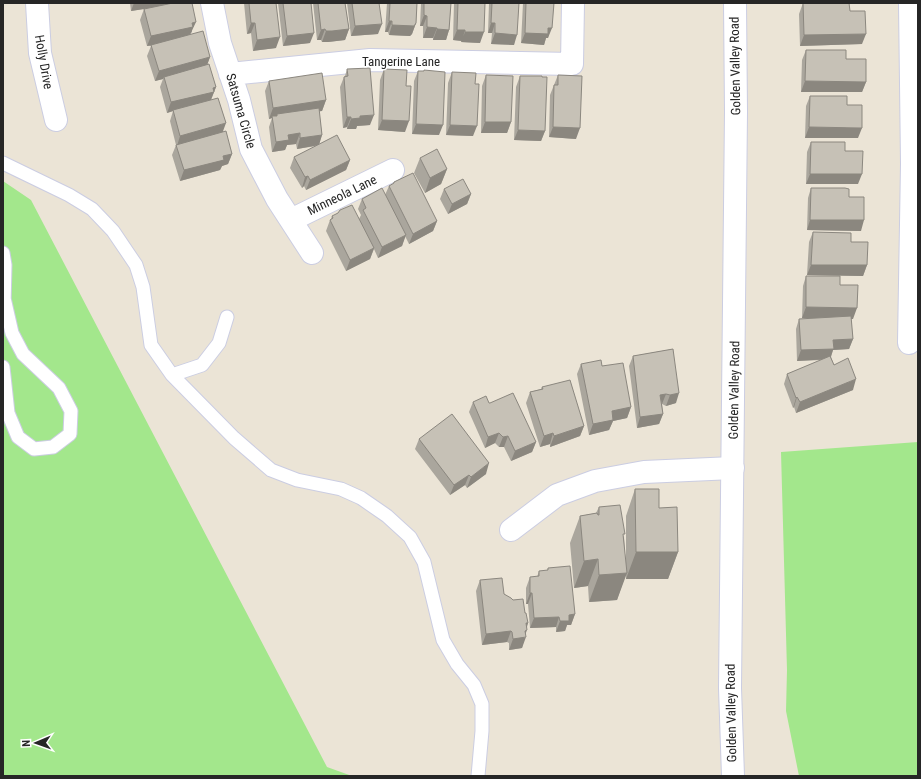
<svg xmlns="http://www.w3.org/2000/svg" width="921" height="779" font-family="'Roboto Condensed',sans-serif">
<style>
.green{fill:#a3e78c}
.lines{fill:none;stroke-linecap:round;stroke-linejoin:round}
.lane-casing{stroke:#cbcde2;stroke-width:15}
.street-casing{stroke:#cbcde2;stroke-width:24}
.secondary-casing{stroke:#cbcde2;stroke-width:24}
.lane{stroke:#fff;stroke-width:13}
.street{stroke:#fff;stroke-width:22}
.secondary{stroke:#fff;stroke-width:22}
.wall{fill:#aaa69d}
.shaded-wall{fill:#8b877f}
.building{fill:#c6c1b6;stroke:#8b877f}
.labels{text-anchor:middle;dominant-baseline:central;stroke-width:3;stroke-linejoin:round;paint-order:stroke}
.street-label{font-size:13px;fill:#262626;stroke:#fff}
</style>
<rect width="100%" height="100%" fill="#ebe4d6"/>
<path class="green" d="M3 181 31 200 327 767 352 776H3Z
M918 442V776H799L786 711 787 670 781 452Z"/>
<g class="lines">
<g class="lane-casing">
<path id="lane" d="M3 163 69 195 92 209 113 231 136 265 143 287 151 345 172 375 234 438 271 470 297 480 341 489 361 498 387 516 410 537 424 562 443 640 457 664 474 685 482 704V731L478 776
M3 253 5 265 4 307
M3 367 8 413 18 437 34 449 53 447 70 434 71 411 59 388 23 354 12 333 4 298
M172 375 202 365 219 343 227 317"/>
</g>
<g class="street-casing">
<path id="street" d="M37 3 40 53 56 120
M212 3 220 43 239 100 251 149 277 199 312 253
M230 74 370 60 572 64 573 3
M291 220 393 170
M909 343 912 164 910 3
M511 530 557 495 595 481 644 472 733 468"/>
</g>
<g class="secondary-casing">
<path id="secondary" d="M733 776 730 688 736 112 735 3"/>
</g>
<use href="#lane" class="lane"/>
<use href="#street" class="street"/>
<use href="#secondary" class="secondary"/>
</g>
<path class="wall" d="M130 3H192V32L190 34 210 57 207 65 216 87 211 100 232 154 228 164 222 166 220 170 180 181 172 155 176 145 170 121 173 111 167 113 160 87 163 79 155 81 147 56 151 46H147L140 20 144 9 149 8 131 11Z
M244 3H276V48L253 51 251 33 247 34Z
M278 3H311L310 43 283 46Z
M313 3H345L349 29 345 40 328 42H322L321 40H317Z
M347 3H379L378 34 351 36Z
M387 3H417L416 23 412 34 410 36 389 35 388 32H385Z
M421 3H451L449 30 446 40H433V38H423V26H420Z
M454 3H485L480 43 461 42 462 41 453 40Z
M489 3H519L514 45 491 44 492 33H488Z
M523 3H554L548 38H546L544 45 521 43Z
M803 3 850 11 862 44 800 46 799 14Z
M806 50 866 82 862 92H801L802 60Z
M347 69 370 125 357 126 356 129H347V127L343 128 340 87 344 77 345 76Z
M384 69 406 86 405 132 378 130 380 80Z
M418 71 439 135 412 134 414 81Z
M452 72 475 84 473 136 446 135 448 83Z
M486 75 511 122 507 133H481L482 86Z
M558 75 576 139 549 137 550 95Z
M520 76 545 131 541 141 514 140 516 87Z
M269 81 326 100 322 111H319L322 135 319 144 350 160 346 170 306 190 304 186 302 188 290 168 294 157 316 146 297 149 296 144 287 145 285 150 272 152 269 127 272 118 269 119 265 91Z
M810 96 858 138H805L806 106Z
M811 142 845 151 858 184H806L807 152Z
M420 158 447 169 441 184 425 193 414 173Z
M394 182 437 221 433 231 409 244 405 236 402 246 378 258 374 249 370 259 346 271 326 231 330 220 331 219 332 216 359 219 361 215 358 209 362 199 385 195 389 186 393 184Z
M811 188 849 197 861 231 807 230 808 198Z
M444 189 471 194 467 204 448 214 440 199Z
M813 232 867 265 863 276 807 275 809 242Z
M806 276 840 285 853 319H851L853 339 849 349 833 350 831 357 834 365 853 390 796 413 794 407 793 408 784 384 787 374 822 360 797 361 796 329 799 319 816 318H802L803 286Z
M673 349 676 403 666 406 662 404 663 414 659 424 637 428 629 366 633 356Z
M581 364 602 366 631 407 627 418 613 421 609 430 589 435 577 374Z
M542 387 584 426 580 436 550 447V444L540 447 526 403 530 392 541 389Z
M473 402 489 403 536 442 532 452 511 461 504 447H499L495 443 485 448 469 412Z
M419 439 486 474 467 488 465 485 450 495 415 449Z
M635 489 659 508 678 552 668 579H626V573L617 600 589 602 588 586 574 588 570 543 580 516 596 513 599 507 624 537 626 569V516Z
M548 568 575 614 571 625H567L565 631 556 632V627L530 628 528 604H526V588L530 577H537L539 571H547Z
M480 580 504 594 513 600 525 613 528 623 522 648 509 650V643L507 642 482 645 476 591Z"/>
<path class="shaded-wall" d="M134 3H184L131 11Z
M424 15 427 16 423 26H420Z
M389 21H392L388 32H385Z
M196 22 189 37 147 46 151 36Z
M251 23H255L251 33 247 34Z
M416 23 412 34 410 36 389 35 392 25Z
M491 23H495L492 33H488Z
M382 24 378 34 351 36 355 26Z
M427 27 437 28 433 38H423Z
M548 28H552L548 38H546L544 45 521 43 525 33Z
M325 29 321 40H317L321 30Z
M349 29 345 40 328 42H322L326 31Z
M437 29 449 30 446 40H433Z
M457 30H465L462 41 453 40Z
M465 32H484L480 43 461 42Z
M314 33 310 43 283 46 287 36Z
M495 33 517 35 514 45 491 44Z
M866 34 862 44 800 46 804 35Z
M280 37 276 48 253 51 257 40Z
M210 57 206 68 164 77 163 79 155 81 159 71Z
M805 81 866 82 862 92H801Z
M216 87 210 102 173 110V111L167 113 171 102Z
M326 100 322 111 276 118 277 114 276 118 272 116V118L269 119 273 108Z
M374 115 370 125 357 126 356 129H347L351 119 360 116Z
M347 117H351L347 127 343 128Z
M382 120 409 121 405 132 378 130Z
M485 122H511L507 133H481Z
M226 123 222 134 177 146 180 136Z
M416 124 443 125 439 135 412 134Z
M450 125 477 126 473 136 446 135Z
M553 127 580 128 576 139 549 137Z
M809 127 862 128 858 138H805Z
M518 130 545 131 541 141 514 140Z
M300 133 296 144 287 145 285 150 272 152 276 142 288 135Z
M322 135 319 145 297 149 300 138Z
M232 154 228 164 222 166 220 170 180 181 184 170 223 156Z
M350 160 346 170 306 190 310 180Z
M447 169 441 184 425 193 430 178Z
M810 174H862L858 184H806Z
M308 176 304 186 302 188 305 177Z
M471 194 467 204 448 214 452 204Z
M810 220H864L861 231 807 230Z
M437 221 433 231 409 244 413 234Z
M406 235 402 246 378 258 382 247Z
M374 248 370 259 346 271 350 260Z
M811 265H867L863 276 807 275Z
M806 307 857 308 853 319 802 318Z
M853 339 849 349 833 350 830 359 797 361 801 350 833 340Z
M856 379 853 390 796 413 800 402Z
M679 393 676 403 666 406 670 395Z
M666 394 662 404 660 395Z
M797 397 794 407 793 408 796 398Z
M631 407 627 418 613 421 609 430 589 435 593 424 612 411Z
M663 414 659 424 637 428 640 417Z
M584 426 580 436 550 447 554 436Z
M499 433 495 443 485 448 488 437Z
M553 433 550 444 540 447 544 436Z
M508 436 504 447H499L503 437Z
M536 442 532 452 511 461 515 451Z
M489 463 486 474 467 488 471 477Z
M469 475 465 485 450 495 454 485Z
M636 552H678L668 579H626Z
M598 559 588 586 574 588 584 561Z
M627 573 617 600 589 602 599 575Z
M530 593H532L528 604H526Z
M575 614 571 625H567L565 631 556 632 560 621 569 615Z
M559 617 556 627 530 628 534 618Z
M526 623H528L525 631 527 630 524 638 526 637 522 648 509 650 513 639Z
M511 631 507 642 482 645 486 634Z"/>
<path class="building" d="M173 3H192L196 22 192 23 193 27 151 36 144 9Z
M249 3H276L280 37 257 40 255 23H251Z
M283 3H311L314 33 287 36Z
M318 3H345L349 29 332 31H326L325 29 321 30Z
M352 3H379L382 24 355 26Z
M390 3H417L416 23 414 26 392 25V21H389Z
M424 3H451L449 30 437 29V28L427 27V16L424 15Z
M458 3H485L484 32H465V30H457Z
M492 3H519L517 35 495 33V23H491Z
M526 3H554L552 28H548V34L525 33Z
M803 3H849L850 11H865L866 34 804 35Z
M203 31 210 57 159 71 151 45Z
M806 50H846V59H866V82L805 81Z
M209 64 216 87 213 88 214 92 171 102 164 77Z
M370 68 374 115 360 116V118L351 119V117H347L344 77 348 76 347 69Z
M384 69 407 70 406 86H411L409 121 382 120Z
M424 70 445 72 443 125 416 124 418 71H424Z
M452 72 476 73 475 84H479L477 126 450 125Z
M322 73 326 100 273 108 269 81Z
M486 75 513 76 511 122H485Z
M558 75 582 76 580 128 553 127 554 85H558Z
M520 76H542V77H547L545 131 518 130Z
M810 96H847V105H862V128L809 127Z
M218 98 226 123 180 136 173 110Z
M319 108 322 135 300 138V133L288 135 289 140 276 142 272 116H277V114Z
M226 131 232 154 223 156 224 160 184 170 176 145Z
M337 135 350 160 310 180 308 176 305 177 294 157Z
M811 142H845V151H863L862 174H810Z
M437 149 447 169 430 178 420 158Z
M413 173 437 221 413 234 389 186 394 183V182Z
M463 179 471 194 452 204 444 189Z
M382 188 406 235 382 247 363 210 366 208 362 199Z
M811 188H845L849 189V197H864V220H810Z
M352 205 374 248 350 260 330 220 333 218 332 216 338 213 340 210Z
M813 232 851 233V242H868L867 265H811Z
M806 276H840V285H858L857 308 806 307Z
M851 316 853 339 833 340 834 349 801 350 799 319Z
M673 349 679 393 670 395 666 394 660 395 663 414 640 417 633 356Z
M830 356 834 365 848 358 856 379 800 402 797 397 796 398 787 374Z
M601 360 602 366 623 363 631 407 612 411 613 420 593 424 581 364Z
M570 380 584 426 554 436 553 433 544 436 530 392 543 389 542 387Z
M513 393 536 442 515 451 508 436 503 437 499 433 488 437 473 402 486 396 489 403H490Z
M452 414 489 463 471 477 469 475 454 485 419 439Z
M635 489H659V508L677 507 678 552H636Z
M620 505 625 534H623L627 573 599 575 598 559 584 561 580 516 597 513 598 515H599V507Z
M570 566 575 614 569 615V621H560L559 617 534 618 532 593H530V577L539 576V571L548 570V568Z
M502 578 504 594 511 598 513 600 523 599 525 613H526L528 623H526L527 630 525 631 526 637 513 639 512 632 511 631 486 634 480 580Z"/>
<g class="labels">
<g class="street-label">
<text x="401" y="61">Tangerine Lane</text>
<text transform="translate(44 62) rotate(80)">Holly Drive</text>
<text transform="translate(735 66) rotate(-91)">Golden Valley Road</text>
<text transform="translate(241 111) rotate(74)">Satsuma Circle</text>
<text transform="translate(342 195) rotate(-26)">Minneola Lane</text>
<text transform="translate(734 390) rotate(-89)">Golden Valley Road</text>
<text transform="translate(731 713) rotate(-91)">Golden Valley Road</text>
</g>
</g>
<rect width="921" height="779" fill="none" stroke="#262626" stroke-width="8"/>
<g transform="translate(36 743) rotate(268)" stroke="#ffffff" stroke-width="3" paint-order="stroke">
<path d="M0-3L7 15L0 10L-7 15Z" fill="#262626"/>
<text y="-6" font-size="11" font-weight="bold" text-anchor="middle" fill="#262626">N</text>
</g>
</svg>
